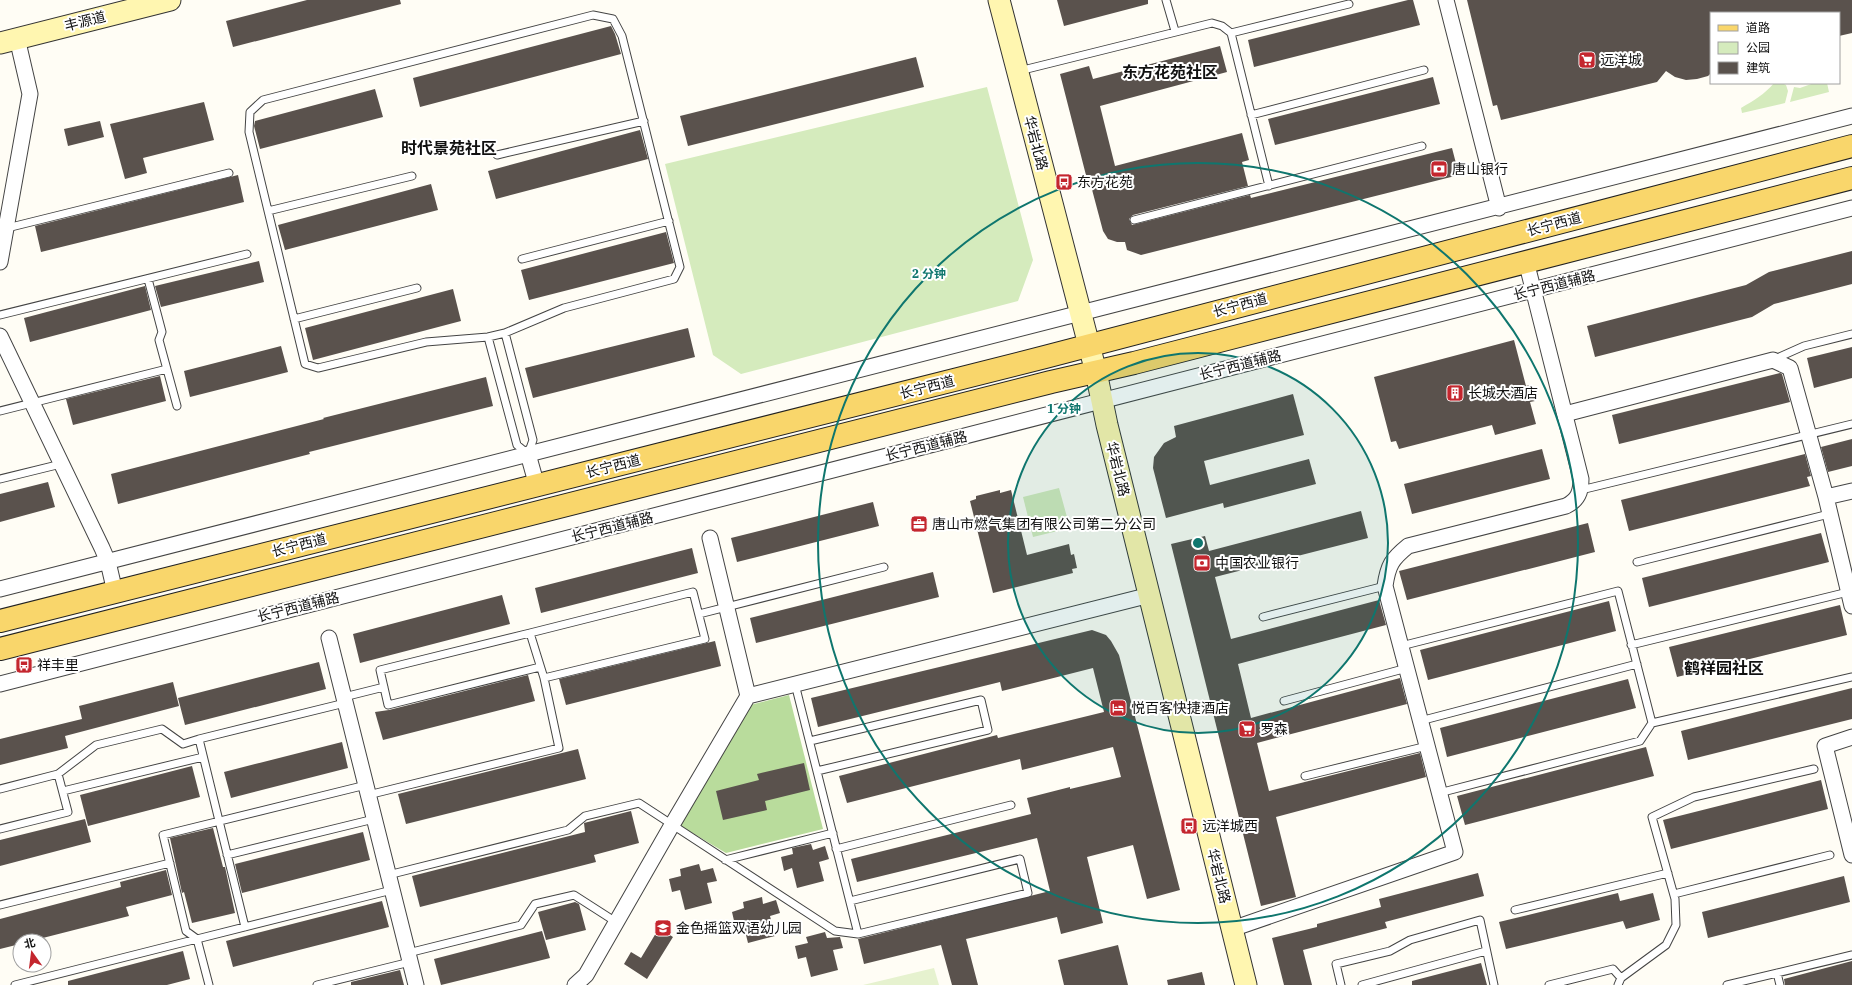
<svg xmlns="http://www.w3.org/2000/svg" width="1852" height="985" font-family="'IBM Plex Serif','Noto Sans SC',serif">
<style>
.green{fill:#d5ebbd}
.forest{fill:#b9dc9c}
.pitch{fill:#e6f2cf}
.building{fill:#5a524d}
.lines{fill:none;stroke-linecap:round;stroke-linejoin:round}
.lane-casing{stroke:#444;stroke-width:9}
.street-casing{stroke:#444;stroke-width:17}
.secondary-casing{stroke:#333;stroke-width:23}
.primary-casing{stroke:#222;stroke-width:24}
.lane{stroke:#fff;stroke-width:7}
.street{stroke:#fff;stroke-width:15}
.secondary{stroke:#fff6b0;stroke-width:21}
.primary{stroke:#f9d66b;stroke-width:22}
.ring{fill:none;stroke:#0f766e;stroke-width:2}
.labels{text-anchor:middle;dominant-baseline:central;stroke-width:4;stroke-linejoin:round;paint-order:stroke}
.street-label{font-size:14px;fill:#111;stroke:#fff}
.poi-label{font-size:14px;fill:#111;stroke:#fff;text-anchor:start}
.quarter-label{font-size:16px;font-weight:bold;fill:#111;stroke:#fff}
.centre{fill:#0f766e;stroke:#fff;stroke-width:2}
.ring-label{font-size:12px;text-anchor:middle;font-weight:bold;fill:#0f766e;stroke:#fff;stroke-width:4;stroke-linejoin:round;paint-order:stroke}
</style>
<rect width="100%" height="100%" fill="#fffdf5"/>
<path class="green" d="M1774 83H1782L1786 85 1788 91 1785 103 1742 113 1741 108C1753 101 1765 94 1774 83Z
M1814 83H1827L1829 92 1790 102 1794 87 1800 88Z
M987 87 1033 260 1018 301 741 374 713 355 665 164Z
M1059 488 1070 528 1033 537 1023 497Z"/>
<path class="forest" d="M789 695 823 829 726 853 679 825 750 705Z"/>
<path class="pitch" d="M934 968 939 985H863Z"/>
<path class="building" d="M307 0H400L401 4 233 47 226 21Z
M1057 0H1148V4L1064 26Z
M1408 0H1413L1420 25 1254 67 1248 40Z
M1467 0H1852V33L1839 36V13H1711V73L1708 76 1697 79 1686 80 1675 77 1666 71 1657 82 1501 120 1497 105 1493 106Z
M611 26 615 34 621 54 420 107 413 78Z
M1220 46 1227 72 1100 106 1115 166 1242 133 1249 160 1242 162 1248 186 1133 215 1129 219 1132 225 1250 195 1251 198 1452 148 1459 175 1141 255 1127 250 1125 242H1117L1108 239 1103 231 1090 182 1088 183 1060 74 1089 66 1093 79Z
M916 57 924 87 688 146 680 116Z
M1433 77 1440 104 1275 145 1268 119Z
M375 89 383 117 260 149 254 126 255 121Z
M204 102 214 140 143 158 147 173 125 179 110 124Z
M100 121 104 137 68 146 64 129Z
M640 130 648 159 496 199 488 171Z
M238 175 244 202 41 252 35 226Z
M431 184 438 210 285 250 278 225Z
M666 232 674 263 529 300 521 270Z
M1852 251V284L1774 304 1752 317 1595 357 1587 326 1746 285 1769 272Z
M259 261 264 282 161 307 155 286Z
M145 286 151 310 30 342 24 318Z
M453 289 461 321 313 360 305 328Z
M688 328 695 357 533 398 525 368Z
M1514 340 1526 386 1530 385 1535 401 1530 402 1536 424 1495 435 1492 425 1399 449 1396 441 1391 442 1374 377Z
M281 346 288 372 190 397 184 371Z
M1852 347V378L1814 388 1807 358Z
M1780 373 1782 374 1790 402 1619 444 1612 415Z
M160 376 166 401 73 425 66 399Z
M486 377 493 406 309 452 310 454 118 504 111 474 324 419 323 418Z
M1293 394 1304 435 1204 461 1210 485 1309 459 1316 484 1224 508 1223 503 1166 518 1153 468 1154 457 1164 443 1176 437 1174 426Z
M1852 439V466L1828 472 1821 447Z
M1542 449 1550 479 1412 514 1404 484Z
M1805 454 1811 476 1807 477 1810 486 1629 531 1621 500Z
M48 482 55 507 0 522V494Z
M1000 490V493L1011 490 1027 555 1069 544 1071 555 1074 554 1077 568 1072 569 1073 573 993 593 970 501 976 499V496Z
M873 502 879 526 737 562 731 538Z
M1361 511 1368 538 1215 577 1231 639 1379 600 1386 625 1238 664 1251 718 1400 678 1407 704 1257 743 1269 791 1420 753 1426 777 1276 817 1296 897 1261 906 1171 544 1205 536 1209 551Z
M1588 523 1595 552 1407 600 1399 571Z
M1821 533 1829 562 1649 607 1642 578Z
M692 548 698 573 541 613 535 588Z
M933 572 939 597 756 643 750 618Z
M502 595 510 624 360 663 353 634Z
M1609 601 1616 631 1428 680 1420 650Z
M1840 605 1847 635 1677 677 1669 647Z
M1092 630 1106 635 1111 641 1119 655 1180 890 1147 899 1133 845 1087 857 1103 923 1061 934 1057 917 966 939 978 985H952L941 945 864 964 858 939 1050 891 1037 838 857 882 851 859 1031 814 1027 798 1070 787V789L1121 777 1113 747 1022 770 1020 759 847 803 839 776 997 735 998 738 1104 712 1093 668 1002 691 1000 682 818 727 811 698Z
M715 641 721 666 566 705 559 679Z
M319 662 326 689 185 725 178 698Z
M528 675 535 701 383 740 375 712 389 710Z
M1628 679 1636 708 1447 757 1440 728Z
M173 682 179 706 65 736 68 748 0 765V739L82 719 79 706Z
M1852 688V719L1688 760 1681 731Z
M342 742 348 768 231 798 224 772Z
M1646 747 1654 776 1465 825 1457 796Z
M578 749 586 779 406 824 398 794Z
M804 763 810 790 765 801 767 810 723 820 716 791 759 780 757 774Z
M192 766 200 797 88 826 80 795Z
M1821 780 1828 809 1671 849 1663 820Z
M631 811 639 843 594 855 596 862 420 907 412 876 585 832 584 823Z
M85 819 91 842 0 866V840Z
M213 828 223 867H225L235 913 192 923 184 892 182 893 170 838Z
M363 832 370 860 242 893 235 864Z
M811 844 813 850 825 846 829 859 819 862 824 881 797 888 792 868 784 871 781 857 793 854 792 848Z
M699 864 701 871 713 868 717 881 707 883 712 903 685 910 680 890 672 892 669 879 681 876 680 869Z
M166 870 172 895 126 907 129 916 31 941H20V944L0 949V919L121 887 120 882Z
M1478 873 1484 896 1385 922 1387 928 1303 950 1312 985H1284L1272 938 1317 927V924L1381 907 1379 899Z
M1844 876 1850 902 1708 938 1702 912Z
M1618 893 1620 901 1653 893 1660 920 1626 929 1623 921 1506 949 1499 922Z
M762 897 763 904 776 900 780 913 770 916 775 936 748 943 743 923 735 925 732 912 744 908 743 902Z
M382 901 389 927 233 967 226 941Z
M575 902 579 904 586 930 546 940 538 912Z
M659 928 673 937 647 979 624 964 631 952 641 958Z
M542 931 550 958 441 985 434 959Z
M825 932 827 938 840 937 843 948 833 950 838 970 811 977 806 957 798 959 795 946 808 943 806 937Z
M1118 945 1128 985H1064L1058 960Z
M183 951 190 979 167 985H68V981Z
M1852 961V985H1785L1784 979Z
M1481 963 1487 985H1412V981Z
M400 970 404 985H351V982Z
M1202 972 1205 985H1168L1167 980Z"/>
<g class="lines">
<g class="lane-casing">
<path id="lane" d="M1166 0 1175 31
M593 15 613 19 622 36 680 267 674 279 564 308 505 333 488 337 426 342 318 368 305 364 249 132 250 112 263 100Z
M1231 33 1349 4
M1019 71 1212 23 1222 26 1231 33 1269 186
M1251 115 1424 70
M497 155 644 121
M268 211 412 176
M1134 220 1422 146
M7 228 229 173
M522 259 669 221
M148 279 162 332 159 340 177 406
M0 315 247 254
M294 319 417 288
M488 337 517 445 528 454 533 440 505 333
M1775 359 1804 346 1852 334
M0 411 167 369
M0 479 61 464
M1581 490 1852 424
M1637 562 1829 514
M699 614 884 567
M1263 617 1385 586
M530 633 380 670 388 705 540 667
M1631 645 1848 592
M1401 646 1618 591 1652 723
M795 684 858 934
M344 697 384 687
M1284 701 1407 668
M1420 721 1637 664
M810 741 981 700 988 730 817 771
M1305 776 1427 746
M366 785 163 835 186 931 197 939 392 890
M0 789 58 774 96 745 162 729 183 744 199 739
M63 791 203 757
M1439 793 1640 741 1652 723 1852 677
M368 795 559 748 544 678 530 633 693 592 705 639 544 678
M0 829 68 812 58 774
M836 849 1011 805
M227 855 374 819
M725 860 833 833
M388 875 568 830 585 816 639 803 835 931 858 934 1028 893 1020 859 850 901
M1674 894 1830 855
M0 905 170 863
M1515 910 1668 873
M245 927 199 739 345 703
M408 953 521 925 535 904 574 895 616 922
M1777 973 1780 985
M15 985 197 939 209 985
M317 985 410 962
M1341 985 1336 964 1390 951 1410 940 1480 920 1494 985
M1362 985 1486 951
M1549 985 1613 969 1621 978
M1618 985 1621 978 1666 945 1676 925 1675 899 1652 817 1694 797 1814 769
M1727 985 1852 955"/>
</g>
<g class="street-casing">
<path id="street" d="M1446 0 1499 208
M0 262 30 94 17 38
M0 336 102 548 108 562 115 592
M1565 414 1773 360 1790 368 1826 497 1852 606
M528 454 537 486
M1826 497 1852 491
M0 589 1852 116
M329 638 416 985
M0 684 1852 208
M748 696 1150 595
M1852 737 1825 746 1852 855
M1232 929 1455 852 1385 586C1388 565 1392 559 1408 546L1566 506C1578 500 1581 492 1581 479L1526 261
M575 985 586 975 672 825 748 696 710 538"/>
</g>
<g class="secondary-casing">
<path id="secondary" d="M999 0 1096 372 1107 425 1246 985
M0 43 170 0"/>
</g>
<g class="primary-casing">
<path id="primary" d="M0 621 1045 357 1852 146
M0 649 1051 382 1134 363 1852 178"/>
</g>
<use href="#lane" class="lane"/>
<use href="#street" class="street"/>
<use href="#secondary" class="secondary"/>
<use href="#primary" class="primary"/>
</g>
<circle cx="1198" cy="543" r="190" fill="#0f766e" fill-opacity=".12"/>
<g class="ring">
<circle cx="1198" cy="543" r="190"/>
<circle cx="1198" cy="543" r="380"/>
</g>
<defs>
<g id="supermarket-square" transform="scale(0.9)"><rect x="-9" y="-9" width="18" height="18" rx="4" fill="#c4262e" stroke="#fff"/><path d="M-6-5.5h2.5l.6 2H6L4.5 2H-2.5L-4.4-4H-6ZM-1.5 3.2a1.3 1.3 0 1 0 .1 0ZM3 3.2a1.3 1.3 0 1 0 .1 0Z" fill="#fff"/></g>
<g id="bank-square" transform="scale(0.9)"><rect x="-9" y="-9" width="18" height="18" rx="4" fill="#c4262e" stroke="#fff"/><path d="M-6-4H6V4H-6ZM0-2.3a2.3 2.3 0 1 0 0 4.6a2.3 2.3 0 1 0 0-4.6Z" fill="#fff"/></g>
<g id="bus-square" transform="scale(0.9)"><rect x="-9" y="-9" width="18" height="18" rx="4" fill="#c4262e" stroke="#fff"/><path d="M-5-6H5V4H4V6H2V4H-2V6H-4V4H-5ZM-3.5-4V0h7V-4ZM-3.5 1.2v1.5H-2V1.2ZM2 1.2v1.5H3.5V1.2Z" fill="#fff"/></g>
<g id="building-square" transform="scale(0.9)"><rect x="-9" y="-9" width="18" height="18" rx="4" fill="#c4262e" stroke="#fff"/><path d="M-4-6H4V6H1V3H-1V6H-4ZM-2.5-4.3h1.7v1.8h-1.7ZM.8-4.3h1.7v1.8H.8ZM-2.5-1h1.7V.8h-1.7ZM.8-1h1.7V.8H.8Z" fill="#fff"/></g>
<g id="office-square" transform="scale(0.9)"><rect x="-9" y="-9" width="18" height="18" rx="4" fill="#c4262e" stroke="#fff"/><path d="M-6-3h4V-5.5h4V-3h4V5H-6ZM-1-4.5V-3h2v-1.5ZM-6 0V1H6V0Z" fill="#fff"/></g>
<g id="hotel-square" transform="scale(0.9)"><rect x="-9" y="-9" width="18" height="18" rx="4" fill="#c4262e" stroke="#fff"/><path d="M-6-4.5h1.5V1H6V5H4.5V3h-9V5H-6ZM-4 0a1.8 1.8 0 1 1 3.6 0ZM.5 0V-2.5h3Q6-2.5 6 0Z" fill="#fff"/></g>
<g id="school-square" transform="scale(0.9)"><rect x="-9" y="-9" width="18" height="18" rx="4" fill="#c4262e" stroke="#fff"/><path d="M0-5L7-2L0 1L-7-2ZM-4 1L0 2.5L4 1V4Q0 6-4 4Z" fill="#fff"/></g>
</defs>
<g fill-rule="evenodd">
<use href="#supermarket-square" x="1587" y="60"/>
<use href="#bank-square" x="1439" y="169"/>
<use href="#bus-square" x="1064" y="182"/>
<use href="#building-square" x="1455" y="393"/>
<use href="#office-square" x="919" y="524"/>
<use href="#bank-square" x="1202" y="563"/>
<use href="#bus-square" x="24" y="665"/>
<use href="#hotel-square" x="1118" y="708"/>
<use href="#supermarket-square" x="1247" y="729"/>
<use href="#bus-square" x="1189" y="826"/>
<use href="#school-square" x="663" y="928"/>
</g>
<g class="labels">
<g class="street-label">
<text transform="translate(85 21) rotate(-14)">丰源道</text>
<text transform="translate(1036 143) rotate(75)">华岩北路</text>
<text transform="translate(1554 224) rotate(-15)">长宁西道</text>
<text transform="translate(1554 285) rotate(-14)">长宁西道辅路</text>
<text transform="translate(1240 305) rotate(-15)">长宁西道</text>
<text transform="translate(1240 365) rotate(-14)">长宁西道辅路</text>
<text transform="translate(927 387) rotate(-14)">长宁西道</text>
<text transform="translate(926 446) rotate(-14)">长宁西道辅路</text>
<text transform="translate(613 466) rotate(-14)">长宁西道</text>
<text transform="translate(1118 469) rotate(76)">华岩北路</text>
<text transform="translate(612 527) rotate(-14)">长宁西道辅路</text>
<text transform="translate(299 545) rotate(-14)">长宁西道</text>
<text transform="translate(298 607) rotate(-14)">长宁西道辅路</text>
<text transform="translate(1219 876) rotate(76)">华岩北路</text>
</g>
<g class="poi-label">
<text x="1600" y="60">远洋城</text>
<text x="1452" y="169">唐山银行</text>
<text x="1077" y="182">东方花苑</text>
<text x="1468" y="393">长城大酒店</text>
<text x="932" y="524">唐山市燃气集团有限公司第二分公司</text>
<text x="1215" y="563">中国农业银行</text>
<text x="37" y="665">祥丰里</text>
<text x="1131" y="708">悦百客快捷酒店</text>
<text x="1260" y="729">罗森</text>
<text x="1202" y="826">远洋城西</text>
<text x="676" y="928">金色摇篮双语幼儿园</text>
</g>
<g class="quarter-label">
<text x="1170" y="72">东方花苑社区</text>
<text x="449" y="148">时代景苑社区</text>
<text x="1724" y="668">鹤祥园社区</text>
</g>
</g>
<circle cx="1198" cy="543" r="6" class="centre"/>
<g class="ring-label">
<text x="929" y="278">2 分钟</text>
<text x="1064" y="413">1 分钟</text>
</g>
<rect x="1710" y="12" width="130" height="72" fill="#ffffff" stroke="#a0a0a0"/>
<rect x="1718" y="25" width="20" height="6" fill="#f9d66b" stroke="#a0a0a0"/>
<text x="1746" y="32" font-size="12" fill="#111111">道路</text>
<rect x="1718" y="42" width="20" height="12" fill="#d5ebbd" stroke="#a0a0a0"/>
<text x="1746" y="52" font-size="12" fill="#111111">公园</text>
<rect x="1718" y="62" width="20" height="12" fill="#5a524d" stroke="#a0a0a0"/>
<text x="1746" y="72" font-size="12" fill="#111111">建筑</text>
<g transform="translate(32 953) rotate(346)"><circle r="19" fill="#ffffff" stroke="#a0a0a0"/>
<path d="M0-3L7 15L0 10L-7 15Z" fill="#c4262e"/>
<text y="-6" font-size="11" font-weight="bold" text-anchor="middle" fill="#111111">北</text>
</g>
</svg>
